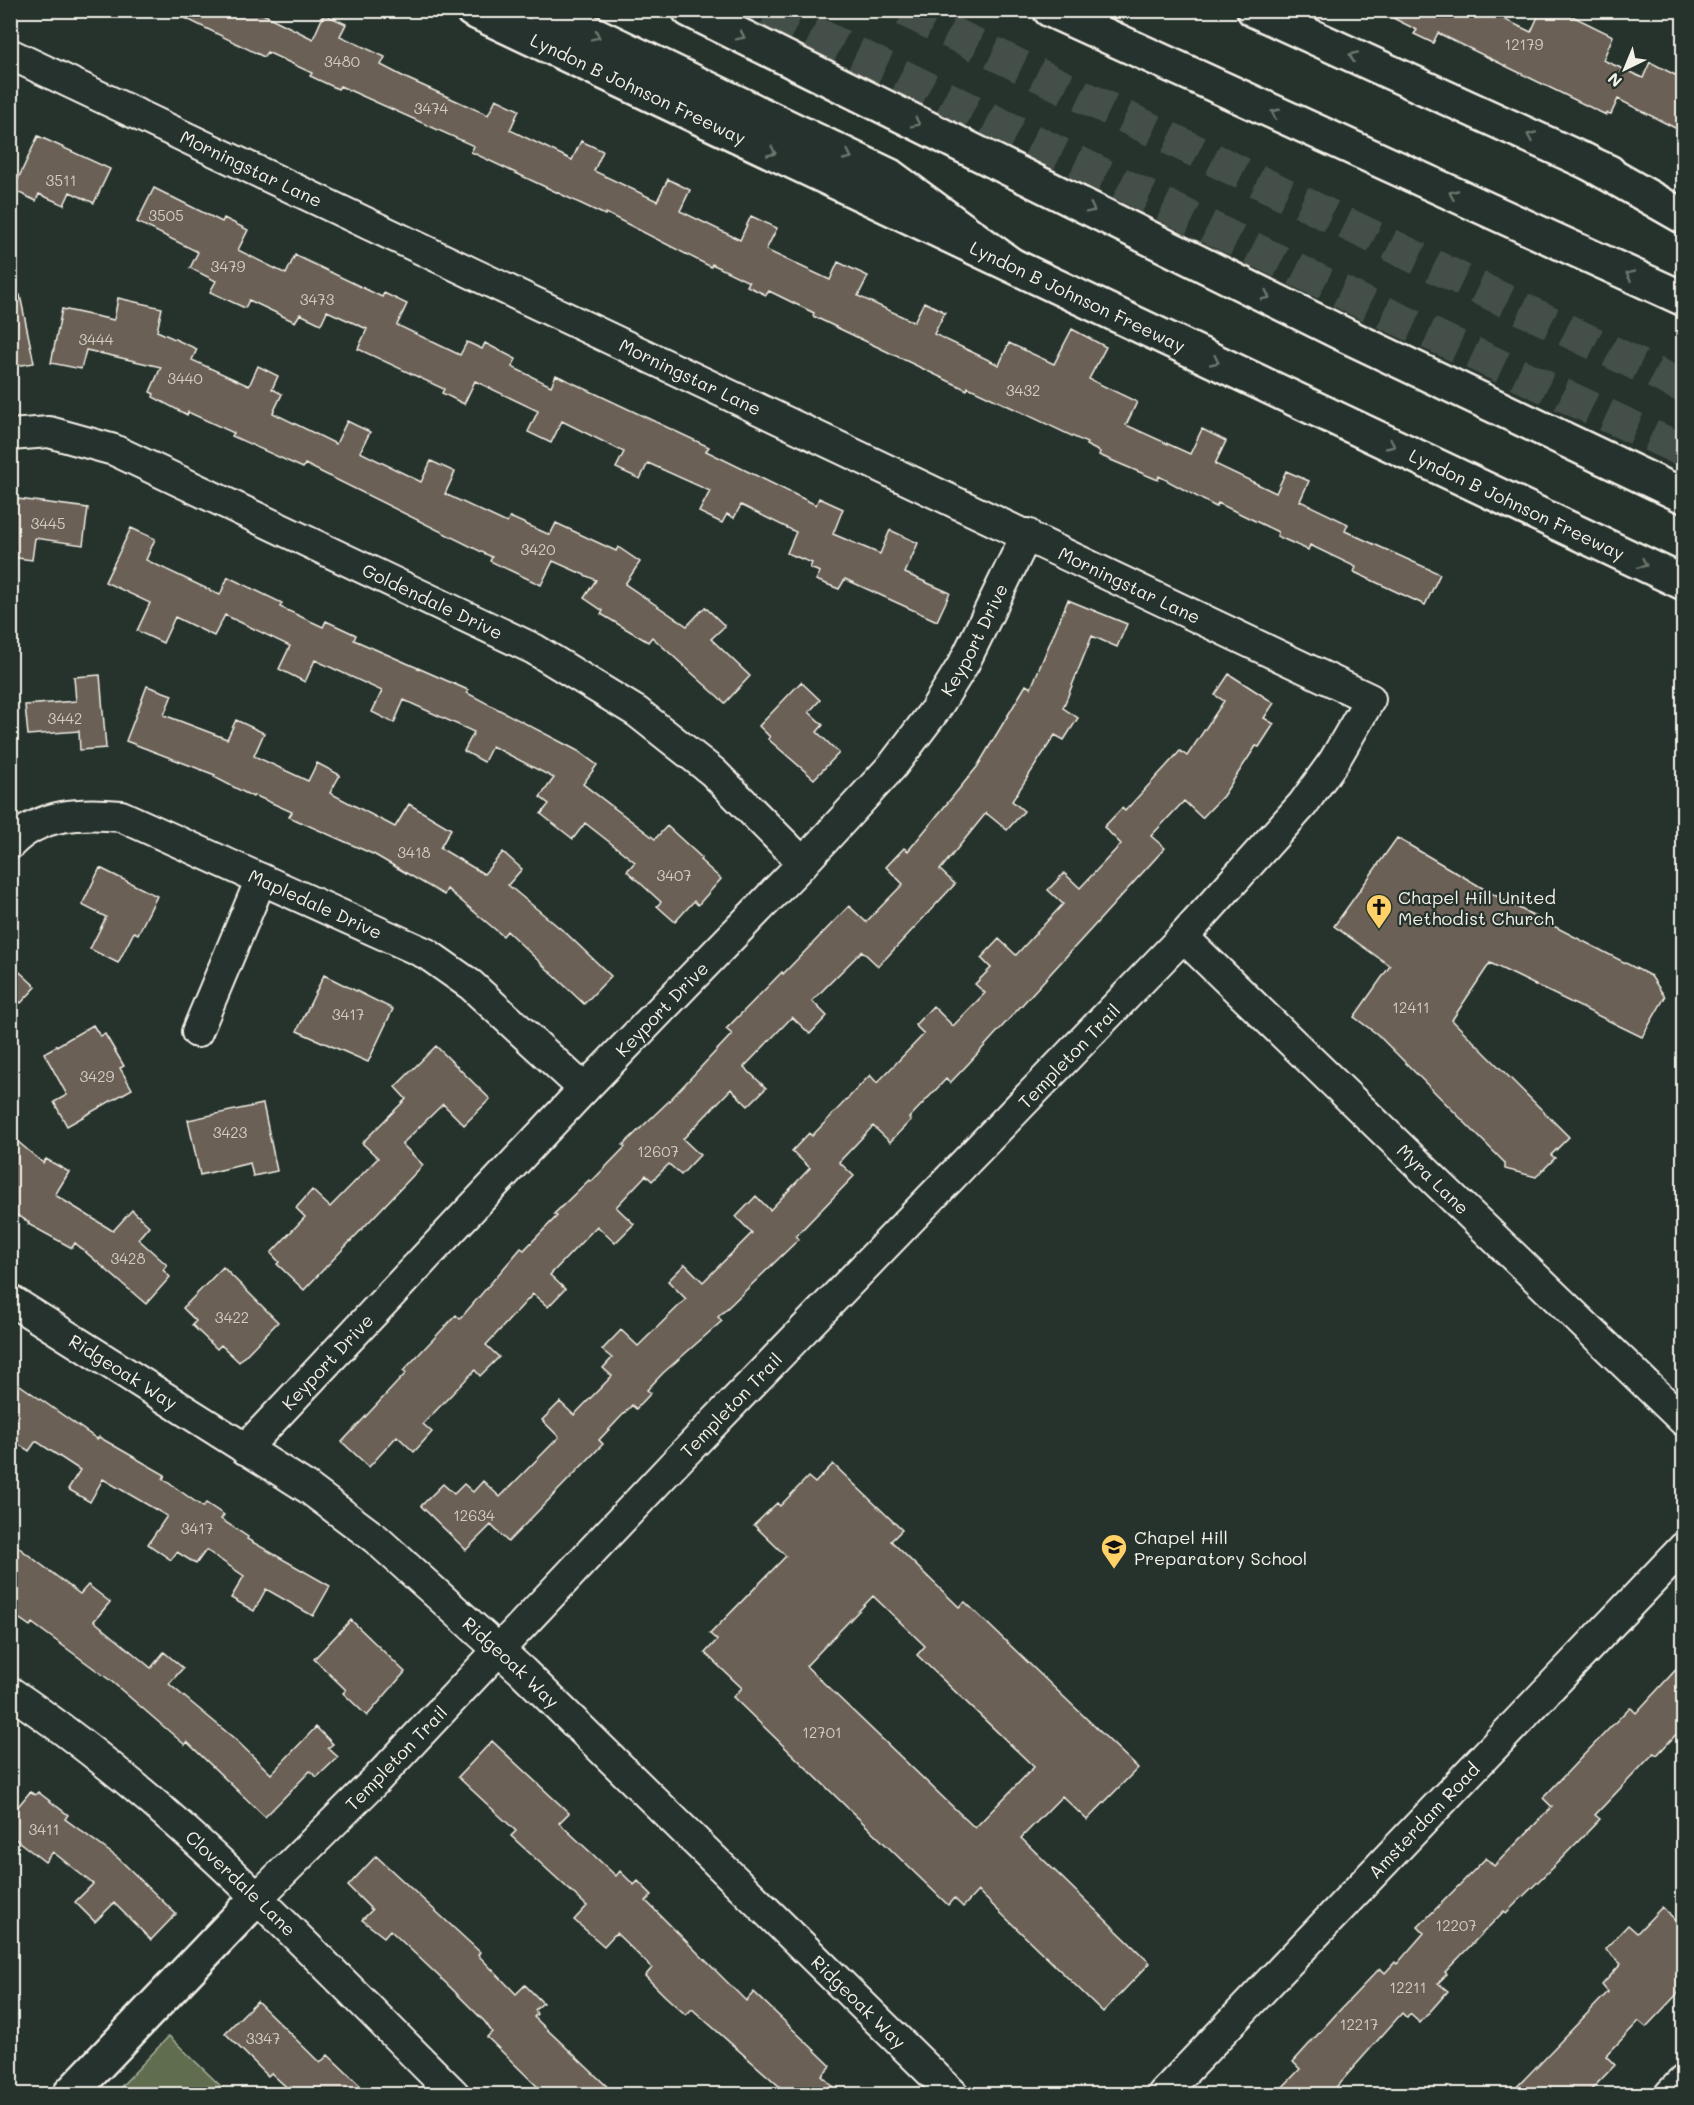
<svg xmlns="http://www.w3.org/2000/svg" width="1694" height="2105" font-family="Mali,sans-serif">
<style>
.green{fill:#606e50;stroke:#aab09c;stroke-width:1.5}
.building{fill:#6b6056;stroke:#f4f1e8;stroke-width:1.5;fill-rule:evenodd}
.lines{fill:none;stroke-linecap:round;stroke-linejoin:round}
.motorway-tunnel{stroke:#455049;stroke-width:33;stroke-dasharray:33 16;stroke-linecap:butt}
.minor-casing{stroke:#f4f1e8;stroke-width:34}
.tertiary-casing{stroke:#f4f1e8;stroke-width:38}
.secondary-casing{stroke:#f4f1e8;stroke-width:38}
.motorway-casing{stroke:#f4f1e8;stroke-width:38}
.minor{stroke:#26332d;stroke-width:30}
.tertiary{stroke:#26332d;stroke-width:33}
.secondary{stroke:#26332d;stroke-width:33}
.motorway{stroke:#26332d;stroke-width:33}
.oneway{stroke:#6e766e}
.labels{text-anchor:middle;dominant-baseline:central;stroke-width:4.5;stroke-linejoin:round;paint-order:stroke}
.number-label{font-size:15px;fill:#d2cdc4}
.street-label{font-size:18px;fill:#f4f1e8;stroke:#26332d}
.poi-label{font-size:18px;fill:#f4f1e8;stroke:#26332d;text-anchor:start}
</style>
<rect width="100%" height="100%" fill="#26332d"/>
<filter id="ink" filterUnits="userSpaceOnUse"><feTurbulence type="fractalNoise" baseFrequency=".0167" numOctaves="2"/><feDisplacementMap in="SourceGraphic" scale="12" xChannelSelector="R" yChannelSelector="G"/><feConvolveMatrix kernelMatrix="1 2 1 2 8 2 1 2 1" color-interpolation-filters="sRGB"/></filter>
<g filter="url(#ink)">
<path class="green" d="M169 2036 229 2094H230H114Z"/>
<path class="building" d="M169 10H255L313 39 324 14 346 24 340 36 385 57 381 65 408 79 488 115 496 99 519 110 510 130 572 160 581 141 603 151 594 171 657 201 668 179 690 190 680 211 740 240 751 216 777 228 766 250 830 280 838 262 868 276 858 296 914 322 924 302 945 312 934 334 999 365 1009 343 1054 364 1072 329 1106 347 1089 379 1137 402 1126 425 1190 454 1202 429 1226 441 1215 464 1276 493 1286 471 1309 481 1300 501 1348 524 1345 531 1440 574 1425 605 1354 572 1356 567 1310 545 1308 550 1277 536 1278 532 1218 503 1216 507 1159 476 1158 480 1099 455 1100 452 1086 445 1087 443 968 387 967 390 813 316 814 313 769 291 766 295 747 286 749 282 712 264 711 267 606 213 605 215 471 152 474 146 340 86 338 89 310 76 312 73 267 52 264 57Z
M1377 10H1485L1531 32 1541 10H1560L1613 36 1603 60 1643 78 1650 62 1683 79V132L1618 99 1611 114 1607 113 1606 115 1438 33 1433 43 1414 34 1417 30Z
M38 136 110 169 94 203 70 192 64 205 39 194 36 201 13 190Z
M154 188 222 222 224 218 248 230 238 250 286 274 295 255 382 297 384 293 407 304 397 325 460 355 467 342 482 349 485 343 516 359 512 367 551 386 556 375 709 447 706 451 816 505 819 498 843 509 833 534 880 554 890 530 918 543 905 573 950 593 937 621 845 579 839 589 816 580 820 572 810 568 812 563 787 553 796 532 741 505 734 518 727 514 722 523 699 512 710 491 648 463 640 479 616 468 624 452 562 421 551 443 528 432 538 411 475 381 464 404 442 393 444 389 358 349 367 329 327 311 321 324 300 314 295 322 249 300 245 308 210 292 216 281 190 268 198 252 137 222Z
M20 295 34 363 10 367V296Z
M118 298 162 308 157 331 197 349 192 360 249 386 258 366 278 376 272 389 282 394 273 413 336 444 347 421 370 432 360 452 421 482 431 461 455 472 445 494 507 523 510 517 550 535 556 523 616 551 618 547 640 562 625 584 687 626 705 607 725 626 711 639 750 676 725 703 652 637 648 642 601 614 603 611 584 598 596 580 553 561 541 585 490 561 492 557 305 464 303 468 232 436 234 433 188 412 187 415 153 397 154 394 150 392 161 367 86 350 81 369 51 363 62 309 114 320Z
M10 498 88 508 83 545 35 538 32 560 10 557Z
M131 528 155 539 146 560 220 595 228 577 282 603 280 607 323 627 326 621 356 635 354 640 468 690 467 693 578 751 597 765 583 784 655 839 667 826 702 858 700 860 721 879 698 905 694 901 675 922 657 906 661 902 627 871 635 862 585 823 573 839 541 814 549 804 540 797 554 778 492 746 484 762 464 751 474 732 404 700 394 723 372 712 382 691 315 660 305 682 279 669 290 646 225 615 214 636 175 617 163 643 137 631 150 603 105 582Z
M1068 600 1127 624 1117 647 1092 636 1063 708 1078 718 1064 740 1055 735 1012 801 1024 811 1007 830 986 813 940 870 955 884 887 957 878 966 862 951 812 1001 827 1016 810 1034 792 1017 744 1067 766 1088 748 1106 731 1089 683 1139 700 1155 681 1175 669 1164 652 1181 646 1175 616 1207 634 1224 615 1243 597 1226 550 1275 565 1289 548 1307 533 1294 486 1345 499 1357 480 1376 475 1370 423 1424 432 1432 414 1452 397 1436 369 1467 342 1442 406 1373 403 1371 456 1315 460 1319 521 1248 524 1250 557 1216 554 1214 589 1180 591 1182 625 1147 623 1145 668 1102 732 1034 726 1029 782 972 783 974 849 906 866 922 903 884 886 867 904 848 908 851 977 767 1026 685 1031 688Z
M1229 674 1274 703 1264 718 1274 724 1259 747 1256 746 1223 796 1202 818 1184 801 1151 836 1165 848 969 1063 950 1083 946 1079 909 1118 911 1120 890 1142 873 1126 839 1162 854 1176 796 1236 799 1239 718 1317 722 1321 663 1373 647 1390 651 1393 636 1409 632 1405 599 1440 603 1444 508 1542 491 1525 466 1550 421 1506 443 1484 454 1494 464 1484 473 1492 483 1481 500 1497 559 1437 542 1420 560 1402 574 1415 612 1376 603 1368 612 1358 602 1350 621 1330 638 1346 686 1299 668 1281 685 1264 703 1282 752 1233 736 1217 756 1196 770 1210 810 1168 792 1151 809 1133 812 1136 870 1075 877 1083 924 1034 915 1025 933 1006 953 1026 985 993 975 984 991 968 981 958 999 939 1016 955 1063 904 1048 890 1064 873 1080 888 1121 844 1104 827 1122 808 1125 811 1180 751 1187 756 1224 701 1215 695Z
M100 675 106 748 80 750 79 731 28 735 25 705 76 701 74 677Z
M801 682 820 700 809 712 823 725 817 732 839 753 814 779 768 739 770 737 759 726Z
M147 686 172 695 164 715 227 739 236 720 264 733 254 756 308 781 317 763 340 775 330 793 395 827 409 804 451 829 440 848 484 874 503 852 522 869 508 885 567 934 611 976 584 1004 507 931 503 936 447 889 444 895 375 855 289 817 292 812 254 795 253 797 214 777 215 775 126 741Z
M1397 838 1503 900 1651 976 1665 997 1642 1037 1490 963 1452 1020 1569 1137 1551 1155 1555 1158 1536 1177 1505 1169V1163L1377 1034 1354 1017 1390 966 1334 926Z
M100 868 157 896 138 934 134 932 118 963 90 949 106 917 82 905Z
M10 963 36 987 21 1003 10 993Z
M324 975 393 1009 368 1062 297 1031Z
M93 1025 100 1036 105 1034 124 1066 120 1068 132 1089 67 1126 54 1102 67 1095 44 1053Z
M436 1046 490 1099 464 1125 443 1104 402 1144 423 1165 304 1290 277 1264 279 1262 271 1253 305 1217 296 1208 312 1190 330 1207 378 1158 362 1143 406 1099 395 1087Z
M263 1104 277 1171 253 1176 250 1163 200 1175 188 1120Z
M10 1135 43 1163 46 1159 69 1172 55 1195 113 1231 132 1210 149 1226 138 1239 167 1265 163 1270 170 1277 146 1304 75 1243 72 1248 28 1224 29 1222 10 1211Z
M223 1267 278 1322 239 1362 221 1345 217 1349 192 1325 196 1321 183 1308Z
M10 1378 97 1439 99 1437 165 1475 163 1479 203 1507 206 1503 224 1515 221 1519 248 1537 247 1539 330 1586 313 1616 266 1589 254 1611 231 1598 244 1576 206 1550 196 1564 177 1552 171 1560 148 1544 167 1516 103 1479 90 1502 68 1489 80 1470 36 1441 29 1451 10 1439Z
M833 1464 902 1530 891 1541 959 1607 965 1602 1138 1768 1087 1820 1062 1796 1021 1838 1150 1963 1103 2012 978 1891 963 1907 954 1898 948 1905 733 1697 742 1688 705 1653 717 1640 710 1634 786 1556 754 1525 777 1503 780 1506 808 1477 815 1483ZM873 1596 925 1646 917 1655 1034 1767 975 1828 806 1666Z
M10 1541 80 1594 88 1585 110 1602 94 1621 151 1668 164 1652 183 1668 169 1684 235 1739 271 1774 316 1727 333 1744 328 1748 338 1757 317 1777 310 1771 265 1817 187 1742 185 1745 111 1681 32 1623 30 1626 10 1612Z
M351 1620 405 1672 367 1716 343 1693 346 1690 314 1659Z
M1683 1662V1727L1657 1755 1654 1753 1595 1815 1600 1819 1558 1862 1506 1913 1504 1911 1445 1972 1447 1974 1438 1983 1448 1991 1420 2023 1410 2014 1407 2018 1402 2013 1330 2094H1276L1300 2069 1293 2062 1338 2012 1380 1968 1385 1973 1395 1962 1397 1964 1424 1933 1418 1927 1486 1858 1494 1866 1552 1807 1543 1798 1577 1762 1630 1707 1636 1713Z
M492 1741 569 1813 559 1823 616 1876 620 1871 634 1885 638 1881 652 1895 646 1901 746 2001 754 1992 831 2066 822 2076 840 2094H788L692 2009 686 2015 665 1996 645 1976 652 1968 616 1933 604 1946 574 1920 587 1906 511 1836 516 1831 458 1777Z
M30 1792 35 1795 38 1792 68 1815 65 1819 118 1858 176 1914 151 1940 114 1903 95 1922 75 1902 93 1884 53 1852 45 1862 10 1835V1816Z
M376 1856 480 1952 478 1955 516 1994 525 1985 543 2003 535 2010 537 2014 534 2017 615 2094H545L487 2037 492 2032 485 2022 448 1985 390 1930 384 1937 362 1920 372 1910 348 1886Z
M1662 1907 1683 1927V1988L1646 2027 1639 2021 1606 2056 1615 2065 1587 2094H1510L1608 1992 1602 1985 1621 1964 1605 1949 1628 1925 1637 1933Z
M257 2001 320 2063 328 2055 369 2094H294L271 2073 268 2076 225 2033Z"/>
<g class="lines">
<path class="motorway-tunnel" d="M768 10 1364 303 1684 451
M904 10 1684 387"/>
<g class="minor-casing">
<g id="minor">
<path id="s1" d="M10 54 1370 699 1334 761 1303 804 1183 937 672 1466 377 1779 257 1898"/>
<path id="s2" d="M10 435 49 432 114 450 534 649 637 712 713 772 803 863"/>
<path id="s3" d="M10 844C40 813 82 812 121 816L427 954 471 985 584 1089"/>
<path id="s4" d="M1183 937 1684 1421"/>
<path d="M197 1032 261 879"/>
<path id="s5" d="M10 1300 308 1488 376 1539 522 1671 953 2094"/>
<path id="s6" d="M245 1449 584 1089 803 863 893 765 935 710 964 663 1027 534"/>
<path id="s7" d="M10 1692C176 1804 313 1954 454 2094"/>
<path id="s8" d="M1163 2094 1684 1547"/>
<path d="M1670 2094 1684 2080"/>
</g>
</g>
<g class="tertiary-casing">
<path id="tertiary" d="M70 2094 257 1898"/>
</g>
<g class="secondary-casing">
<g id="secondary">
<path id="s9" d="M472 10 1684 583"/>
<path d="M1254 10 1609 172"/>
</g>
</g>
<g class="motorway-casing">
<path id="motorway" d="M544 10 890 176 1010 264
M689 10 1347 336 1684 496
M1050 10 1684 299
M1584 160 1684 217"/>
</g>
<use href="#minor" class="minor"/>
<use href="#tertiary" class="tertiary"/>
<use href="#secondary" class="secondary"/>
<use href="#motorway" class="motorway"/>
</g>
<defs><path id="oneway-chevron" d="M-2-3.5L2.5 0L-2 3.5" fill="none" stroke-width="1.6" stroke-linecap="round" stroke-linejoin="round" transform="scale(1.5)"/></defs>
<g class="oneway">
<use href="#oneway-chevron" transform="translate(596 36) rotate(26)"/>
<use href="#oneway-chevron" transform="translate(741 36) rotate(26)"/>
<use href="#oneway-chevron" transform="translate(1353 56) rotate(-156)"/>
<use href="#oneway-chevron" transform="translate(1275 113) rotate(-155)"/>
<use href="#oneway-chevron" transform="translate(916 123) rotate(26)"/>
<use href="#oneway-chevron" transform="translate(1531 136) rotate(-156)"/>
<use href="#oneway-chevron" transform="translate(772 152) rotate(25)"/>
<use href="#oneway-chevron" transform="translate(848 156) rotate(25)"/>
<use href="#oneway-chevron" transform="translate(1453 194) rotate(-155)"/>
<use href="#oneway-chevron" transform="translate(1091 209) rotate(26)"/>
<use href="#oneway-chevron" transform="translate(1630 275) rotate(-155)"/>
<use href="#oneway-chevron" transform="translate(1266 296) rotate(26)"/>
<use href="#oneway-chevron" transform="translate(1215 361) rotate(25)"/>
<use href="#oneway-chevron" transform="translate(1391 445) rotate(25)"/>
<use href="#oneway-chevron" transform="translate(1643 564) rotate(25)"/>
</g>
</g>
<defs>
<g id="church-pin" transform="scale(1.35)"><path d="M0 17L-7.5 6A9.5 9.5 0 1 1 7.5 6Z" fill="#ffd166" stroke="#26332d"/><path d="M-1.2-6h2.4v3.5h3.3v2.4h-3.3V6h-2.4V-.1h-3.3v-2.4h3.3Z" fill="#111"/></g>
<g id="school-pin" transform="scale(1.35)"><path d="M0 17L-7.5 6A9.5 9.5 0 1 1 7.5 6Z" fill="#ffd166" stroke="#26332d"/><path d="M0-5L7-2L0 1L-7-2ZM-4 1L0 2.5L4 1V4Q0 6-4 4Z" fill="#111"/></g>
</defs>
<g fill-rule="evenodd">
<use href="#church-pin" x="1379" y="907"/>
<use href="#school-pin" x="1114" y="1547"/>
</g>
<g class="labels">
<g class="number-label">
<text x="1524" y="44">12179</text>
<text x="342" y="61">3480</text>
<text x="431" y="108">3474</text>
<text x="61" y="180">3511</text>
<text x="166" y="215">3505</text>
<text x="228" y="266">3479</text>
<text x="317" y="299">3473</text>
<text x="96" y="339">3444</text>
<text x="185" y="378">3440</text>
<text x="1023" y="390">3432</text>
<text x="48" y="523">3445</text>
<text x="538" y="549">3420</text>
<text x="65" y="718">3442</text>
<text x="414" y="852">3418</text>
<text x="674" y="875">3407</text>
<text x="1411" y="1007">12411</text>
<text x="348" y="1014">3417</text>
<text x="97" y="1076">3429</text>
<text x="230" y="1132">3423</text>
<text x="658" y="1151">12607</text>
<text x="128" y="1258">3428</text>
<text x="232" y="1317">3422</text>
<text x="474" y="1515">12634</text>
<text x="197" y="1528">3417</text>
<text x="822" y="1732">12701</text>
<text x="44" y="1829">3411</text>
<text x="1456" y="1925">12207</text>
<text x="1408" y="1987">12211</text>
<text x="1359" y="2024">12217</text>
<text x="263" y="2038">3347</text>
</g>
<g class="street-label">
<text stroke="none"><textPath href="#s9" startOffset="184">Lyndon B Johnson Freeway</textPath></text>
<text stroke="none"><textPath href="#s1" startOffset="267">Morningstar Lane</textPath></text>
<text stroke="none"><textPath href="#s9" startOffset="670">Lyndon B Johnson Freeway</textPath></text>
<text stroke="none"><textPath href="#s1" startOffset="753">Morningstar Lane</textPath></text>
<text stroke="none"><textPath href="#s9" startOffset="1156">Lyndon B Johnson Freeway</textPath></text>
<text stroke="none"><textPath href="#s1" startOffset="1239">Morningstar Lane</textPath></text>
<text stroke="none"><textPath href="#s2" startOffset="459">Goldendale Drive</textPath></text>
<text stroke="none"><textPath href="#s6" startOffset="1092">Keyport Drive</textPath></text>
<text stroke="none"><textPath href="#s3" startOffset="332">Mapledale Drive</textPath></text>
<text stroke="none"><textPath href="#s6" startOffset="606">Keyport Drive</textPath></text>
<text transform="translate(1069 1056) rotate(-46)">Templeton Trail</text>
<text stroke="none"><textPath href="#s4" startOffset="348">Myra Lane</textPath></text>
<text stroke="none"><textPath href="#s6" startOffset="120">Keyport Drive</textPath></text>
<text stroke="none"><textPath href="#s5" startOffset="134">Ridgeoak Way</textPath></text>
<text transform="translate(731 1405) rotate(-46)">Templeton Trail</text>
<text stroke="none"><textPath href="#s5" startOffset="620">Ridgeoak Way</textPath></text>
<text transform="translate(396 1758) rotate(-46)">Templeton Trail</text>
<text stroke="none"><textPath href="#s8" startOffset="378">Amsterdam Road</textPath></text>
<text stroke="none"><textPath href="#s7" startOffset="300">Cloverdale Lane</textPath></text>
<text stroke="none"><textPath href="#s5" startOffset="1106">Ridgeoak Way</textPath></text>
</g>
<g class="poi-label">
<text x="1398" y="897">Chapel Hill United<tspan x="1398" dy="21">Methodist Church</tspan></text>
<text x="1134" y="1537">Chapel Hill<tspan x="1134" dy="21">Preparatory School</tspan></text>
</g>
</g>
<rect width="1694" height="2105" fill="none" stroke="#26332d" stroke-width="36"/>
<rect x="18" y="18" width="1658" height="2069" fill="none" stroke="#f4f1e8" stroke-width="2" filter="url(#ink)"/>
<g transform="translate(1625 69) rotate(223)" stroke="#26332d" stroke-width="4.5" paint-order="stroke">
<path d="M0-4.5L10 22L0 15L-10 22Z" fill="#f4f1e8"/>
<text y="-9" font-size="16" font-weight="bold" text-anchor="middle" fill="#f4f1e8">N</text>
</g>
</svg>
